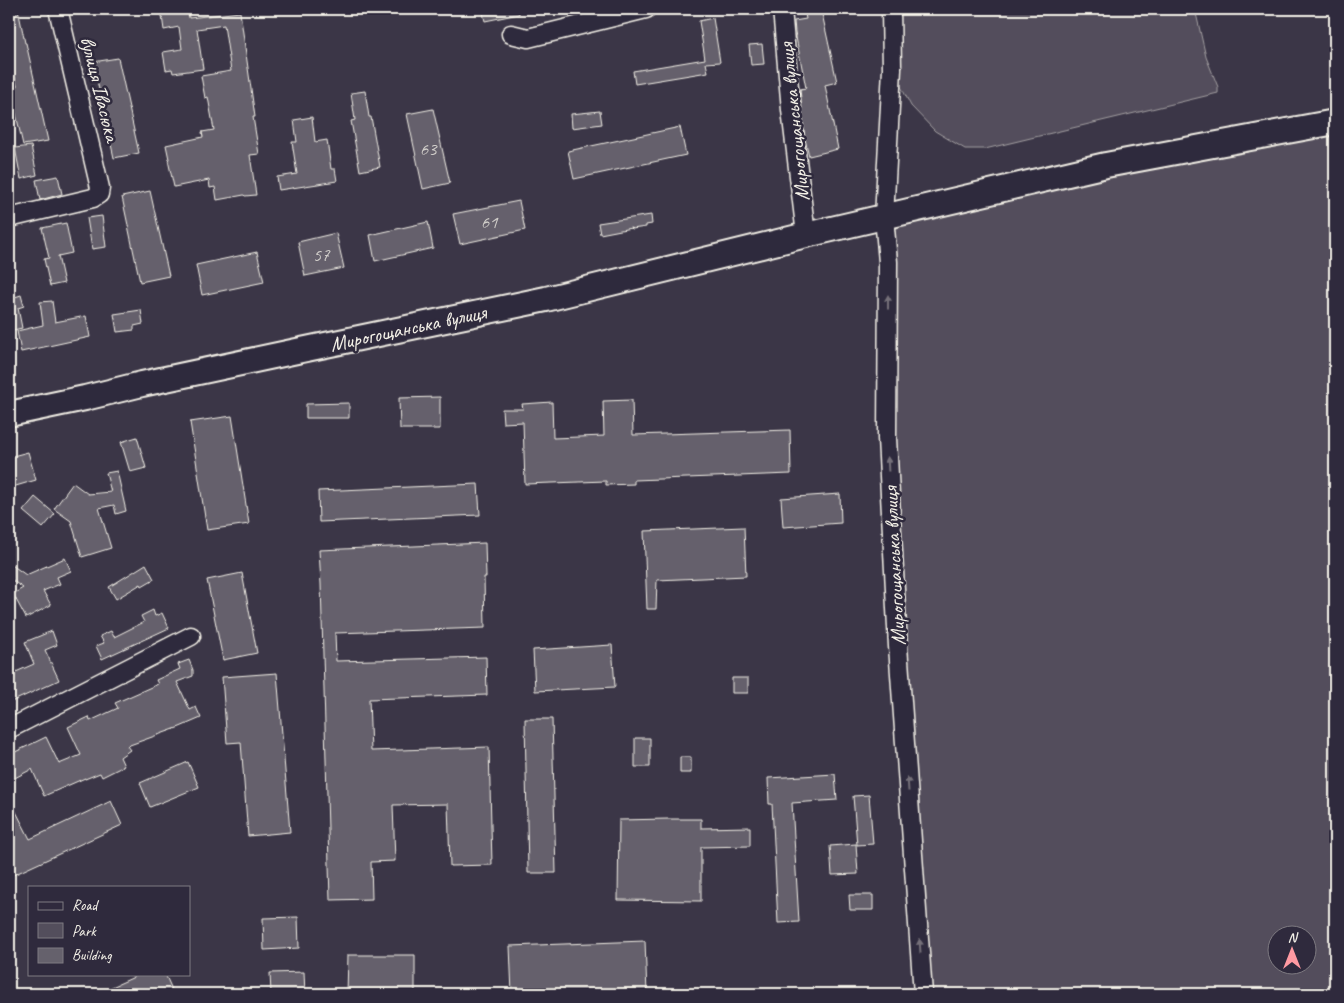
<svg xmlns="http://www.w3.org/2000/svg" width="1344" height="1003" font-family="Caveat,sans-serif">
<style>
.green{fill:#534e5c;stroke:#a4a0a2;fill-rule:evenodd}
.building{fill:#65616c;stroke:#f4f1e8}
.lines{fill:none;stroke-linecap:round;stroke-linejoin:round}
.street-casing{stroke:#f4f1e8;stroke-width:21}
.secondary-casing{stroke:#f4f1e8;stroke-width:28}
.street{stroke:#2f2a3d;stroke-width:18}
.secondary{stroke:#2f2a3d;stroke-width:24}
.oneway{fill:#747079}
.labels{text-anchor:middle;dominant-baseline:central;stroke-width:5;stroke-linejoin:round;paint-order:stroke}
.number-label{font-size:19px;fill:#d0cdc9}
.street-label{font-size:21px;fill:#f4f1e8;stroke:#2f2a3d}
</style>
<rect width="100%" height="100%" fill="#3b3647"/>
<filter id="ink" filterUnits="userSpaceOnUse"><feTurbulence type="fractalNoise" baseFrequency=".02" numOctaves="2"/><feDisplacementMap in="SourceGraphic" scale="10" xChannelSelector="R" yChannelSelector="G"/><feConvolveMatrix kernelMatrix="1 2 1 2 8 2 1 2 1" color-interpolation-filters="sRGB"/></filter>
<g filter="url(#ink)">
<path class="green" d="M891 9H1195L1206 57 1218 87V93L985 149H965L935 131 911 106 892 69Z
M1335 122V994H923L884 217ZM1276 936H1306V966H1276Z"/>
<path class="building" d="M9 9H18L25 43H26L48 141 23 145 10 88 17 86 12 64 9 65Z
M161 9H188L189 18 240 12 255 117H253L259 154 250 155 256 195 245 196 244 195 217 200 215 187 210 188 209 180 174 187 168 160 169 159 166 145 203 137 202 132 214 130 208 97 205 98 201 76 231 71 224 25 197 29 203 69 173 73 172 69 166 70 163 52 182 49 179 27 164 30Z
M482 9H519V14L485 21Z
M804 9H821L837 82 825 85 838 149 809 156 805 139 800 89 806 88 795 32 794 21 806 19Z
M713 18 720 62 706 63 708 72 635 84 633 71 705 59 699 21Z
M762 44 764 64 751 65 749 45Z
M118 58 139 153 114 158 93 62Z
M365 91 369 117H371L380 167 360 171 351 121 355 120 351 93Z
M433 109 450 183 423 189 407 114Z
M600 111 602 124 572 128 571 114Z
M312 117 315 142 327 140 331 169H335L337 181 279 190 277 177 297 174 292 142H297L294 120Z
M680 127 686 155 574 179 568 151Z
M31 146 37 175 21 179 15 148Z
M58 176 62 194 40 200 36 180Z
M150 191 169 276 140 282 122 197Z
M519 201 525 230 460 244 453 214Z
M651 215 652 224 646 225V227L632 229 631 228 600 234 598 223Z
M102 216 106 247 92 249 87 218Z
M428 222 433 248 375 261 370 235Z
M66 223 72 253 58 256 64 283 50 286 44 259 49 258 42 228Z
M336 233 344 268 305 276 298 242Z
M257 252 264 282 202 295 196 265Z
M14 292 15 297 21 295 24 306 18 308 22 328 9 331V293Z
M52 301 55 322 86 316 90 337 21 352 17 331 43 325 40 302Z
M141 310 143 324 134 326V330L117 332 114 314Z
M440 397V429H400L399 398Z
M632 400 633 435 790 430 791 474 634 480V484L606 485V481L525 484 523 422 503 423 502 409H523L522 404 552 402 553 438 604 436 603 401Z
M349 403V418H306V404Z
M232 416 249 524 207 530 190 422Z
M137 437 146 468 130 472 121 442Z
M28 452 36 480 9 488V471L13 470 9 457Z
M117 471 126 511 116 514 114 505 99 508 111 548 82 557 71 521 54 509 73 483 88 494 111 492 106 473Z
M478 484 480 515 319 522 318 491Z
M840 494 841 523 783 527 781 498Z
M35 497 55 514 43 528 23 511Z
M744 527 746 576 657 580 656 609H647L644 531Z
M485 543 486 577H484L485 628 335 633 336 661 486 657 487 695 369 699 371 751 489 747 492 865 450 866 448 804 393 805 395 861 371 862 372 899 330 900 321 584 319 550Z
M65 558 71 571 57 577 60 584 43 591 51 605 26 618 13 594 23 588 9 578V563L26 575Z
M146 564 154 579 142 586 141 584 116 599 109 587Z
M242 573 257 653 223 660 207 580Z
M153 610 155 616 162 613 169 628 102 659 96 646 104 643 100 636 111 631 114 637 144 622 141 616Z
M52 631 57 645 45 650 59 680 9 703V675L34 664 25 642Z
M612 645 615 687 535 691 533 650Z
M189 660 193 670V676L177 682 190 710 196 707 201 718 180 727 127 746 130 750 120 757 124 766 102 777 100 773 85 779V778L44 796 32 769 9 781V755L46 737 59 764 81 755 68 727 89 717 90 721 118 708 115 703 158 684 156 680 180 669 178 664Z
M277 673 290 832 248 836 241 742 227 743 222 677Z
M732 678H748V693H732Z
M525 719H552L556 873H528Z
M635 738H650V767H635Z
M680 757H691V773H680Z
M188 762 199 787 150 807 140 783Z
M835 774 837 800 792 803 799 922 778 923 772 804H769L768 778Z
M869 795 873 844 857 845 853 796Z
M9 798 30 839 111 801 122 825 9 877Z
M668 819H701V828L750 827V846L701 847V901L618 900 619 820Z
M856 844 858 874 832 875 830 846Z
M849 895H873V910H850Z
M298 917 299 948 264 950 263 918Z
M645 941 647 994H512L510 946Z
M348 955H415V994H347Z
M304 972 305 994H271L270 973Z
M141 974H165L174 994H96Z"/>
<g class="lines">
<g class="street-casing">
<path id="street" d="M782 9 791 110 806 235
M891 9 892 69 884 217 888 262 887 438 898 646 923 994
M511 34 528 38 646 9
M9 218 93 198 99 194 100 188 58 9
M9 729 191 636"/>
</g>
<g class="secondary-casing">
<path id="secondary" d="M9 414 85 398 142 384 292 352 546 299 806 235 1106 165 1335 122"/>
</g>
<use href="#street" class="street"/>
<use href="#secondary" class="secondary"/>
</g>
<defs><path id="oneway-solid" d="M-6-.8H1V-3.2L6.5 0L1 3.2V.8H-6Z" transform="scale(1.25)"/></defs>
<g class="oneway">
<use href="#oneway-solid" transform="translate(888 302) rotate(-90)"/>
<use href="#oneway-solid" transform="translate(888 464) rotate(-93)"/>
<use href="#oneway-solid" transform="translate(908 784) rotate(-94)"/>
<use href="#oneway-solid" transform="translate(920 946) rotate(-94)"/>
</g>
</g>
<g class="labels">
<g class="number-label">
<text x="428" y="149">63</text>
<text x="489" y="222">61</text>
<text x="321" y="255">57</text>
</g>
<g class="street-label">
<text transform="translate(100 89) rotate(76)">вулиця Івасюка</text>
<text transform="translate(794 122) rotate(-96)">Мирогощанська вулиця</text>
<text transform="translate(408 328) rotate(-12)">Мирогощанська вулиця</text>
<text transform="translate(894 566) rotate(-93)">Мирогощанська вулиця</text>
</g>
</g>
<rect width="1344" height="1003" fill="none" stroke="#2f2a3d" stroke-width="30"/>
<rect x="15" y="15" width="1314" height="973" fill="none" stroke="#f4f1e8" stroke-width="2" filter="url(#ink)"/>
<rect x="28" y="886" width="162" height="90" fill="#2f2a3d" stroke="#7e7a81"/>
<rect x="38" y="902" width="25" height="8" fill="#2f2a3d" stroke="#7e7a81"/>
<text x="72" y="910" font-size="15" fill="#f4f1e8">Road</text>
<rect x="38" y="923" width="25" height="15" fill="#534e5c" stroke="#7e7a81"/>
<text x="72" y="936" font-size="15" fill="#f4f1e8">Park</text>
<rect x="38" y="948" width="25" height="15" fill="#65616c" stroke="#7e7a81"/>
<text x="72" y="960" font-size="15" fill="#f4f1e8">Building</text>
<g transform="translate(1292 950)"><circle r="24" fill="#2f2a3d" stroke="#7e7a81"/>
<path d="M0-4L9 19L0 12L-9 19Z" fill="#ff9aa2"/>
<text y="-8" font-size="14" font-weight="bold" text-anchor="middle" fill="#f4f1e8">N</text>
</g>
</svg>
